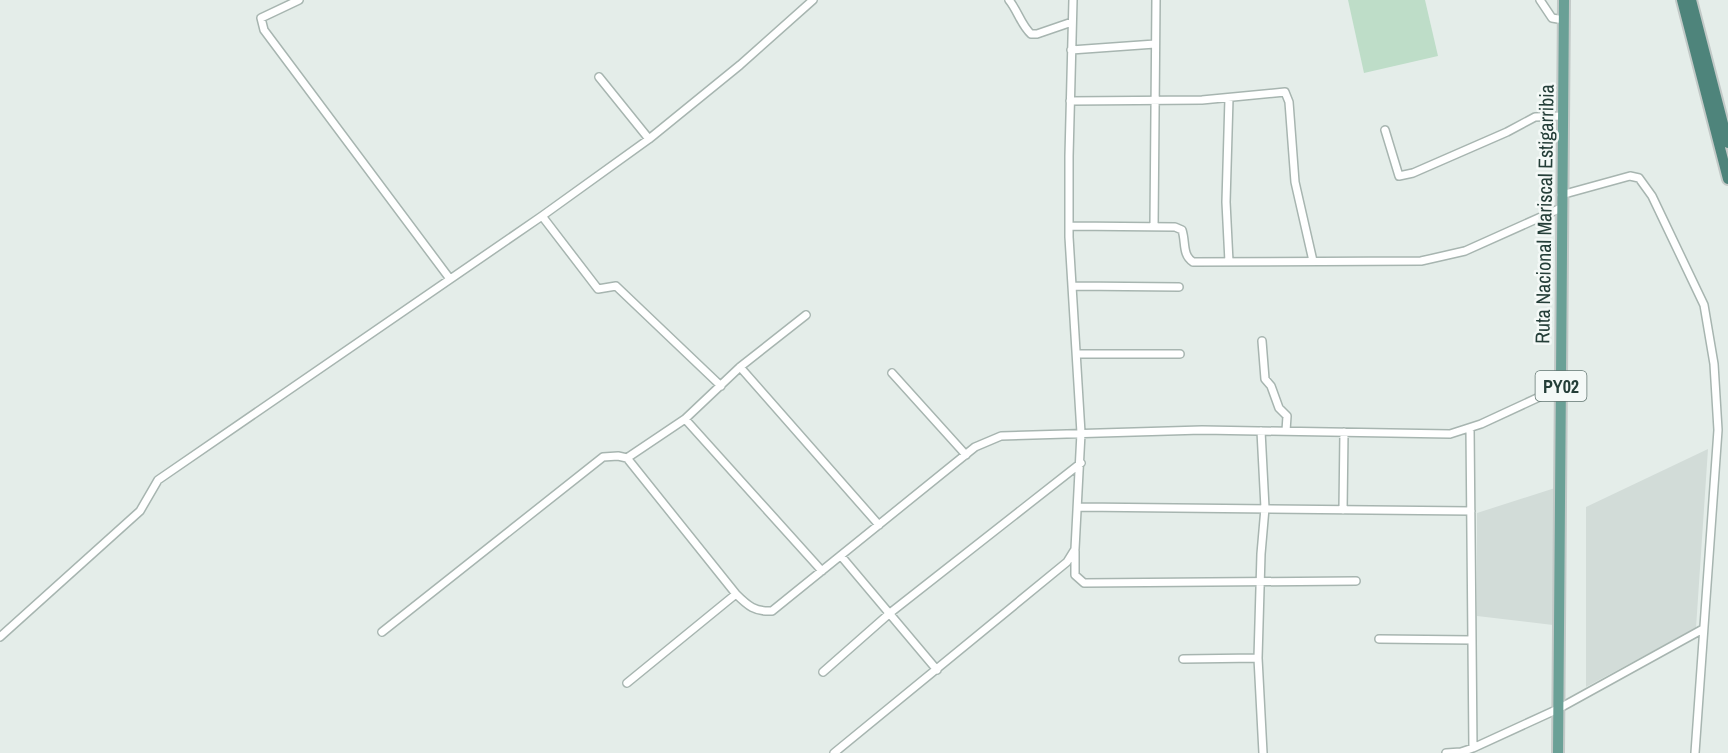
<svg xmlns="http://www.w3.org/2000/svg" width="1728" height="753" font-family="'Archivo Narrow',sans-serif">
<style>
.built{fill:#d2dcd8}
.green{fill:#beddc8}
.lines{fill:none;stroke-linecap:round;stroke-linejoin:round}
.minor-casing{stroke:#a7b5b0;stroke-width:10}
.primary-casing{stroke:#c2c9c7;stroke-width:14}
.trunk-casing{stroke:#c2c9c7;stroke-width:14}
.minor{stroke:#fff;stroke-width:7}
.primary{stroke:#6aa096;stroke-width:10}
.trunk{stroke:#4e847b;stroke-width:10}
.labels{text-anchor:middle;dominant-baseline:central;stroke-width:5;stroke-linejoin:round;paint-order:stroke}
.shield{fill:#f4f9f7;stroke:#627671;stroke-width:1.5}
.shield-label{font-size:18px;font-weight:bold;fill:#243e38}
.street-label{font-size:20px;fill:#243e38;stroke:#f4f9f7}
</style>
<rect width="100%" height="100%" fill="#e4ede9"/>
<path class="built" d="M1708 449 1696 628 1586 687V507Z
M1555 488 1553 625 1477 616V513Z"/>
<path class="green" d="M1348 0H1425L1438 56 1364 73Z"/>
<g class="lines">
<g class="minor-casing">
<path id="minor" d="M299 0 261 18 264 30 450 279
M1009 0C1018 11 1021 25 1031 34H1037L1072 22
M1540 0 1552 18 1564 20
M1071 50 1155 44
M599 77 649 139
M1070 101 1202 100 1285 92 1289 102 1295 182 1313 261
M1385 130 1399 176 1413 173 1507 132 1535 117 1562 116
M1561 195 1630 176 1639 178 1652 196 1704 305 1714 364 1718 430 1695 753
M542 216 598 289 616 286 721 386
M1069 226 1175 227 1182 230C1186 242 1182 255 1193 262L1421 261 1465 251 1561 208
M1154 227 1156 0
M1229 262 1226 202 1229 98
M1073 286 1179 287
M1262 341 1265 379 1271 386 1279 408 1287 416 1286 431
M1077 354H1180
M740 367 879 525
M892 373 966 455
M685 419 822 571
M1470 428 1473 748
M1261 431 1265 508 1261 554 1258 658 1263 753
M627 458 736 594C748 606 755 612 772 611L975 447 1001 436 1202 430 1450 434 1481 424 1561 387
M1078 507 1471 511
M1343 510 1344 432
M1075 551V575L1084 583 1356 581
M841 556 937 670
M382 632 603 457 618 456 627 458 685 419 740 367 806 315
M0 637 140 511 158 480 542 216 649 139 740 65 813 0
M1379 639 1472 640
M1183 659 1258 658
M823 672 890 613 1081 463
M627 683 736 594
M834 753 1067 562 1075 549 1081 433 1069 237V156L1073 0
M1446 753 1461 752 1473 748 1558 709 1703 629"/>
</g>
<g class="primary-casing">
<path id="primary" d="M1558 753 1564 0"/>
</g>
<g class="trunk-casing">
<path id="trunk" d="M1682 0 1728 179
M1691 0 1728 143"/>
</g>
<use href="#minor" class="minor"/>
<use href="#primary" class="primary"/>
<use href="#trunk" class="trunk"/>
</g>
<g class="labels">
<rect class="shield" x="1535.5" y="371" width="51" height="30" rx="4.5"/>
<g class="shield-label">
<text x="1561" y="386">PY02</text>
</g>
<g class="street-label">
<text transform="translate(1544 214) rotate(-89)">Ruta Nacional Mariscal Estigarribia</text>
</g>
</g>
</svg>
